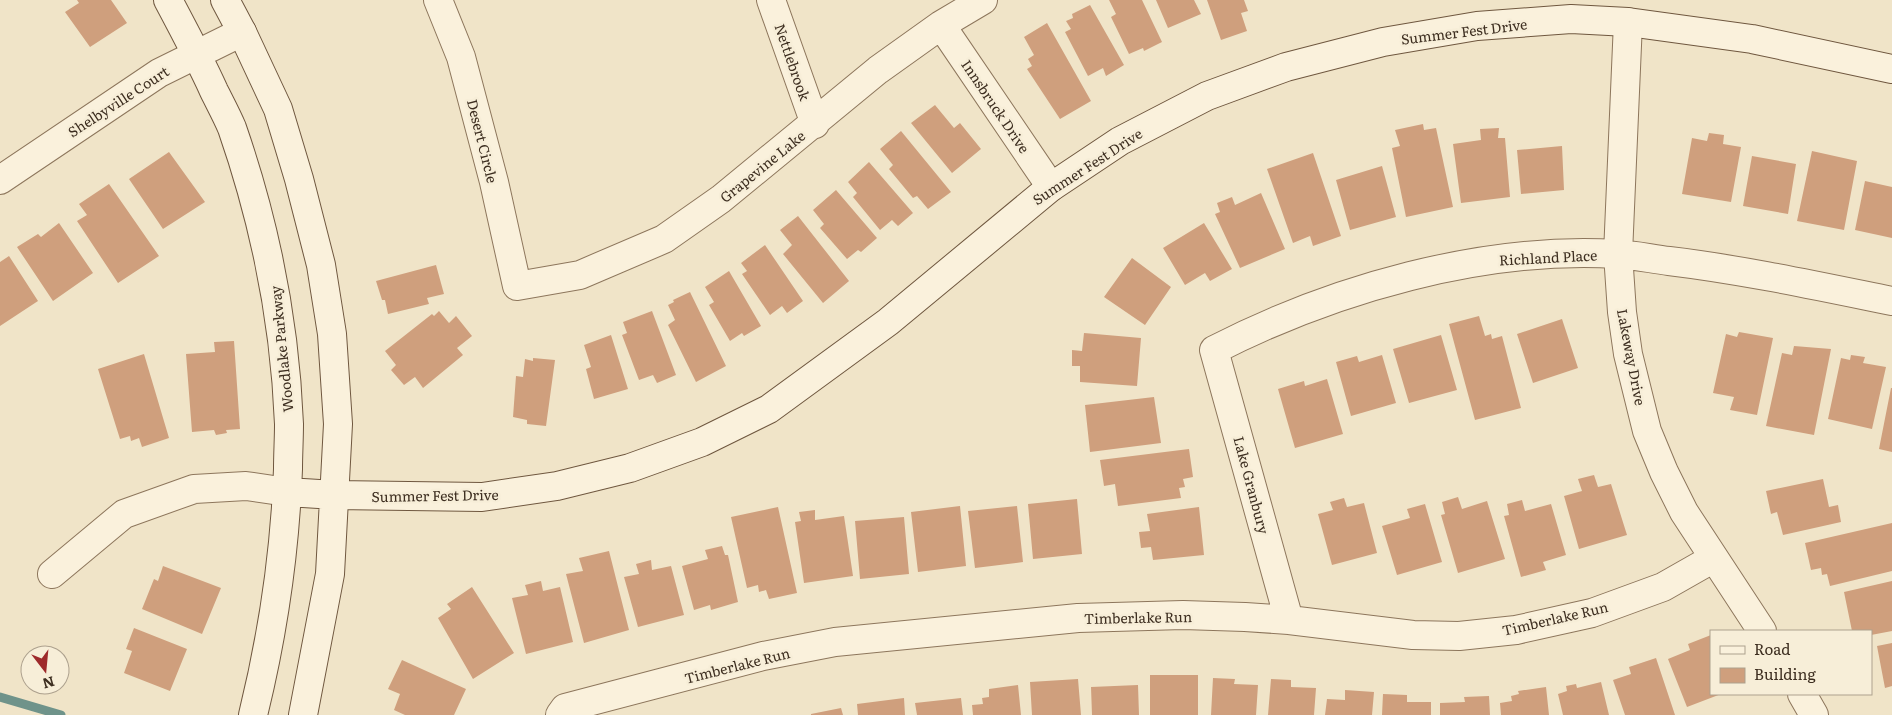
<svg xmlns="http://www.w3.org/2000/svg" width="1892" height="715" font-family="Literata,serif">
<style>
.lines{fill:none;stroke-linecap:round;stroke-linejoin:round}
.stream{stroke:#6f938a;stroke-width:9}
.building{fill:#cf9f7d}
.street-casing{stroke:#8d765c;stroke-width:30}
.secondary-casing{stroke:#6f573f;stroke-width:30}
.street{stroke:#faf1dc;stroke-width:28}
.secondary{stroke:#faf1dc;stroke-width:28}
.labels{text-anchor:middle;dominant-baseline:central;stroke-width:5;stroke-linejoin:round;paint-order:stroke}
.street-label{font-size:14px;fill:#3d2e20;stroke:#f7eed8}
</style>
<rect width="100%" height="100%" fill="#f0e4c8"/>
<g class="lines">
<path class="stream" d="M0 697 61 715"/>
</g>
<path class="building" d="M77 0H111L127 23 90 47 65 12 79 3Z
M1109 0H1142L1162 42 1144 51 1143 48 1129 54 1111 17 1116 14Z
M1156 0H1194L1201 14 1168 28Z
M1207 0H1244L1248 11 1241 13 1247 31 1221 40Z
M1090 5 1124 65 1106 76 1103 68 1088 76 1065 32 1071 29 1066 21 1073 18 1072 14Z
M1047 23 1091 101 1060 119 1027 69 1032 66 1028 59 1034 55 1024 37Z
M935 105 954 128 960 123 981 149 952 173 911 123Z
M1423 124 1424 130 1436 128 1453 207 1406 217 1392 148 1400 146 1395 130Z
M1499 128 1498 138H1505L1510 197 1461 203 1453 144 1481 140 1480 129Z
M901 131 951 192 928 209 917 196 913 198 889 169 893 165 880 149Z
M1709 133 1724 135 1723 144 1741 147 1731 202 1682 194 1692 138 1707 141Z
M1562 146 1564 190 1521 194 1517 150Z
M1812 151 1857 161 1844 230 1797 221Z
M169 152 205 202 163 229 129 179Z
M1313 153 1341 236 1313 246 1310 236 1293 243 1267 169Z
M1752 156 1796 164 1788 214 1743 206Z
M869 162 913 213 898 226 892 220 880 230 853 197 857 193 848 182Z
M1382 166 1396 217 1350 230 1336 180Z
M1865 181 1892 187V238L1855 230Z
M109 184 159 256 118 283 77 221 87 215 79 204Z
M836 190 877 238 861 252 858 250 847 259 820 228 824 224 813 210Z
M1261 193 1285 249 1240 268 1215 214 1220 212 1217 203 1232 197 1235 205Z
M798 216 849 281 823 303 783 254 792 245 780 230Z
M59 223 93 273 53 301 17 247 38 234 41 237Z
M1204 223 1232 269 1210 281 1205 273 1185 285 1163 248Z
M765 245 803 301 787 313 782 306 770 315 742 274 747 271 741 263Z
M9 256 38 301 0 326V262Z
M1132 258 1171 287 1145 325 1104 297Z
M436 265 444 294 427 298 429 304 388 314 385 300H382L376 281Z
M729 271 761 326 744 336 742 333 730 341 709 305 714 302 705 287Z
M690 292 726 366 696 382 668 325 675 320 668 305 674 302 673 300Z
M439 311 449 323 456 316 472 336 457 348 463 355 423 388 415 377 404 385 391 370 396 365 385 351 432 314 434 316Z
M652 311 676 375 657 383 653 375 639 380 622 335 627 333 623 322Z
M1479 316 1485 336 1491 334 1492 339 1502 336 1521 408 1475 420 1449 324Z
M1562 319 1578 368 1533 383 1517 334Z
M1739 332 1773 338 1757 415 1730 410 1734 397 1713 393 1726 334 1737 337Z
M1084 333 1141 338 1137 386 1080 382V366H1072V350L1082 351Z
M611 335 628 389 594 399 586 369 591 367 584 345Z
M1441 335 1457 390 1409 403 1393 349Z
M234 341 240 429 226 430 227 433 216 435 214 430 192 432 186 354 215 352 214 342Z
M1794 346 1831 349 1814 435 1766 426 1782 353 1792 355Z
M144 354 169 438 142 447 139 438 131 441 130 436 120 439 98 369Z
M1382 355 1396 403 1351 416 1336 362 1357 356 1359 362Z
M1851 355 1865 357 1863 363 1886 367 1872 429 1828 419 1841 358 1850 360Z
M533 358 555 360 546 426 527 424V420L513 417 516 376 523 377 525 359 533 361Z
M1327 379 1343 434 1295 448 1278 389 1304 381 1305 386Z
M1891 388H1892V452L1879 449Z
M1154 397 1161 443 1090 452 1085 405Z
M1189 449 1193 477 1183 479 1185 487 1179 488 1181 498 1118 506 1115 484 1104 486 1100 460Z
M1594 475 1598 487 1611 484 1627 535 1579 549 1564 496 1582 491 1578 479Z
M1823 479 1829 507 1838 505 1841 522 1783 535 1777 512 1771 514 1766 491Z
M1458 497 1462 509 1487 501 1505 559 1458 573 1441 515 1445 514 1442 502Z
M1344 498 1347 507 1364 503 1377 553 1332 565 1318 514 1333 510 1330 502Z
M1077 499 1082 554 1033 559 1028 504Z
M1522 500 1525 511 1551 504 1566 555 1543 562 1546 570 1521 577 1504 516 1509 515 1507 504Z
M1425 504 1442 562 1397 575 1382 526 1410 518 1407 509Z
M960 506 966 566 918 572 911 512Z
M1017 506 1023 562 975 568 968 511Z
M778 507 797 593 769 599 766 590 759 592 758 585 747 588 731 517Z
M1199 507 1204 555 1153 560 1151 547 1141 548 1139 532 1150 531 1147 514Z
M815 510V520L844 516 853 576 804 583 795 522 801 521 799 512Z
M904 517 909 574 860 579 855 521Z
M1892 523V571L1830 586 1827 574 1822 575 1821 568 1811 570 1805 543Z
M722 546 725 555H728L738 602 711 610 710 605 694 610 682 566 708 559 705 550Z
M609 551 629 630 584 643 566 574 583 571 579 558Z
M651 560 652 570 671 566 684 615 638 627 624 577 639 574 636 564Z
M163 566 221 588 202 634 142 609 154 579 158 581Z
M541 581 543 591 560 587 573 642 526 654 512 598 528 595 525 585Z
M1892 581V631L1871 635V631H1852L1844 592Z
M472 587 514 653 473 679 438 618 451 609 447 604Z
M134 628 187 649 170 691 124 673 132 651 126 649Z
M1711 635V694H1721L1687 707 1668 659 1690 650 1688 644Z
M1892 643V686L1885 688 1877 646Z
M1656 658 1675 715H1625L1613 680 1631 674 1629 667Z
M402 660 466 689 454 715H405L394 710 400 694 388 689Z
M1150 675H1198V715H1150Z
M1213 678 1235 679 1234 684 1258 685 1256 715H1211Z
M1078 679 1081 715H1032L1030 682Z
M1271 679 1291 680V687L1316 688 1314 715H1268Z
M1601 682 1609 715H1563L1558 694 1567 691 1566 686 1576 684 1577 688Z
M1018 685 1021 715H973L972 705 983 704 982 698 989 697V689Z
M1138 685 1139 715H1092L1091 687Z
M1546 687 1549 715H1501L1500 703 1512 701 1511 696 1519 694 1518 691Z
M1345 690 1374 692 1372 715H1325L1327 699 1345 700Z
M1383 694 1407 695V702H1431V715H1382Z
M1489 696 1490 715H1440V703L1465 702 1464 697Z
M904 698 905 715H858L857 704Z
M961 698 963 715H917L915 703Z
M841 708 843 715H811V714Z"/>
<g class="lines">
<g class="street-casing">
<path id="street" d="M438 0 461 57 494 182 517 286 580 275 664 239 721 199 878 70 941 25 983 0
M771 0 815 124
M1628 22 1618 254 1622 312 1628 354 1647 431 1664 472 1684 512 1762 631
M941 25 1051 187
M0 180 159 73 242 32
M52 574 124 514 194 489 246 486 287 492
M1289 620 1214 350C1333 289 1483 246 1617 254 1635 255 1652 259 1669 261 1744 270 1818 286 1892 301
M1802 694 1814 715
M560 715 565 708 763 656 835 642 1078 618 1183 615 1245 617 1289 620 1413 635 1459 636 1516 630 1592 613 1663 587 1714 558"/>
</g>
<g class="secondary-casing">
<path id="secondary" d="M168 0C184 30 200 60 214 91 220 103 227 116 232 128 265 223 285 323 289 424 289 439 288 454 288 469 285 552 273 634 253 715
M225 0 242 32 278 109 299 179 321 265 332 334 338 424 330 574 303 715
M287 492 335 495 482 497 557 486 630 468 702 442 769 409 888 322 1051 187 1120 141 1207 96 1286 67 1383 42 1477 26 1571 19 1628 22 1752 39 1892 69"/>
</g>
<use href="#street" class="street"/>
<use href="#secondary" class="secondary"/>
</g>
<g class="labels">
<g class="street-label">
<text transform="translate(1464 31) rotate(-7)">Summer Fest Drive</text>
<text transform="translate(793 62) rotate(71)">Nettlebrook</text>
<text transform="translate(118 101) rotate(-33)">Shelbyville Court</text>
<text transform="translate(996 106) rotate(56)">Innsbruck Drive</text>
<text transform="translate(483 141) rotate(76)">Desert Circle</text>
<text transform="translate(762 166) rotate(-39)">Grapevine Lake</text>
<text transform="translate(1087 166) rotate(-33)">Summer Fest Drive</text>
<text transform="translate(1548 257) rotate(-3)">Richland Place</text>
<text transform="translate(281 349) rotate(-96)">Woodlake Parkway</text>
<text transform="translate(1632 357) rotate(79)">Lakeway Drive</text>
<text transform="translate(1252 485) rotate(75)">Lake Granbury</text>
<text transform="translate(435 495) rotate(-1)">Summer Fest Drive</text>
<text transform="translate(1138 617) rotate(-1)">Timberlake Run</text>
<text transform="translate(1555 618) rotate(-13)">Timberlake Run</text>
<text transform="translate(737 665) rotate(-14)">Timberlake Run</text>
</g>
</g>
<rect x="1710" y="630" width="162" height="65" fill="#f7eed8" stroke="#ada18e"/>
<rect x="1720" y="646" width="25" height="8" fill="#faf1dc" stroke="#ada18e"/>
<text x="1754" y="655" font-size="15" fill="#3d2e20">Road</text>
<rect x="1720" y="668" width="25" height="15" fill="#cf9f7d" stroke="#ada18e"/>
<text x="1754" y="680" font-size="15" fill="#3d2e20">Building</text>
<g transform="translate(45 670) rotate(164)"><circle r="24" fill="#f7eed8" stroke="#ada18e"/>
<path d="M0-4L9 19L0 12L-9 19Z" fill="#9e2a2b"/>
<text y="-8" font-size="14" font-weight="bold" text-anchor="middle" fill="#3d2e20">N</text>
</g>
</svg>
